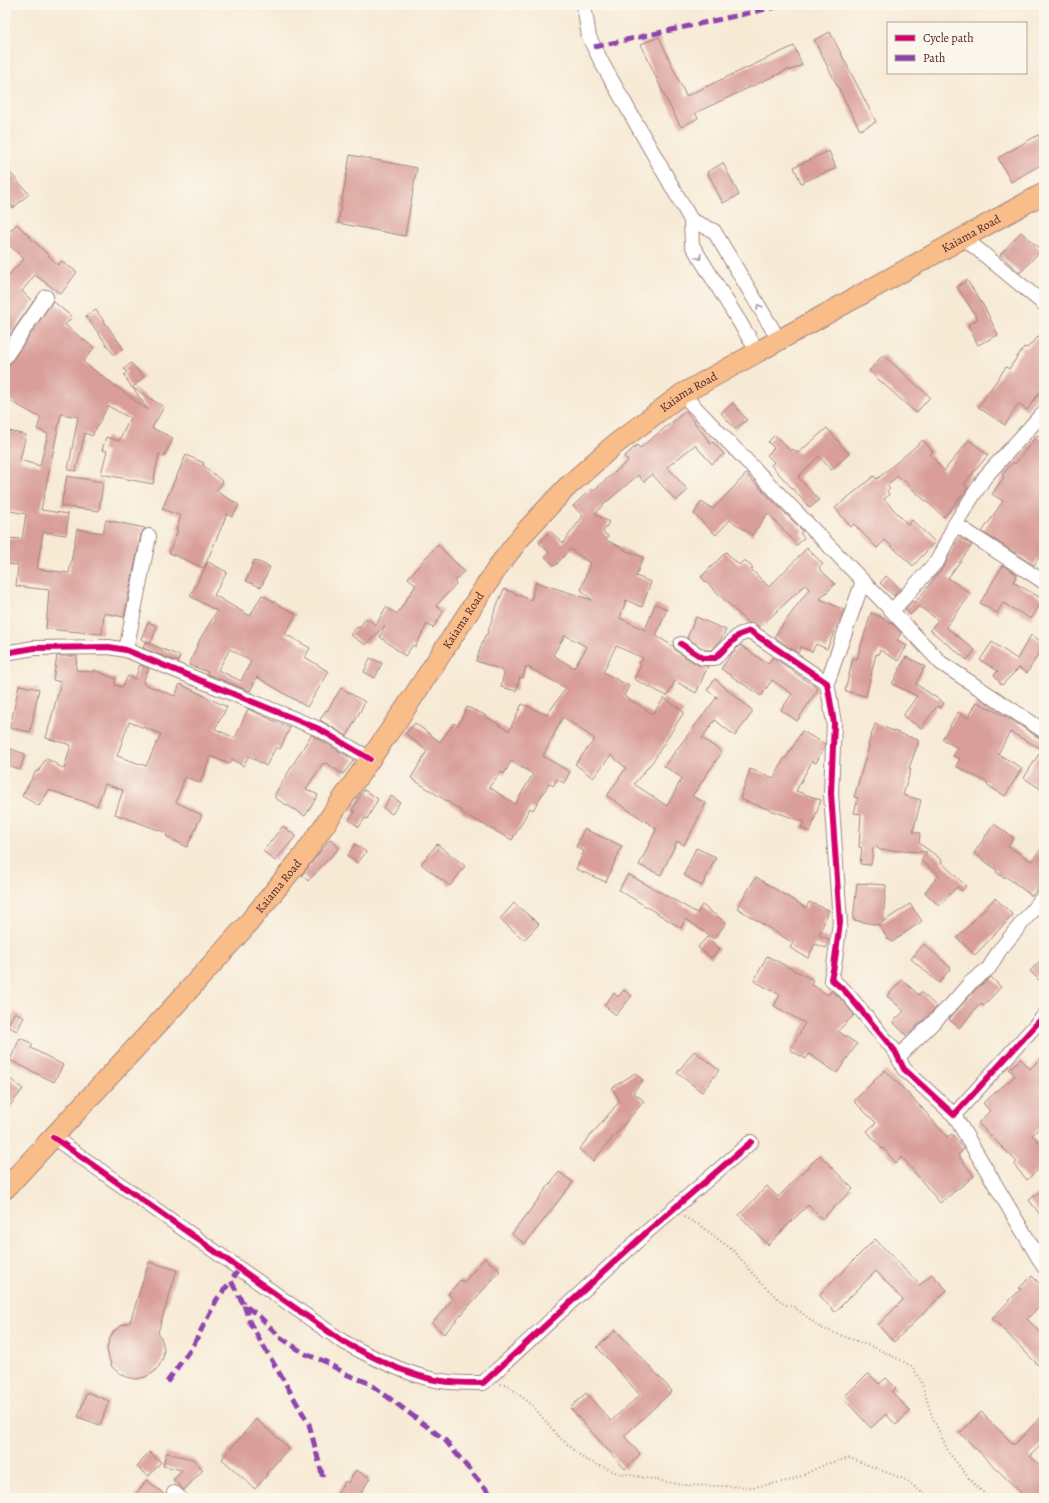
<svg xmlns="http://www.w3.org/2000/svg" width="1049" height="1503" font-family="Alegreya,serif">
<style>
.building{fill:#d99e9a;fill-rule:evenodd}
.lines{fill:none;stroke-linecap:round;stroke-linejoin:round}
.minor-casing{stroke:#a08480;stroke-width:16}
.highway-casing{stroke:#a08480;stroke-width:22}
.path{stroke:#a08480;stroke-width:2;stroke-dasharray:1 3;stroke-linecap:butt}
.minor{stroke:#fff;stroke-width:14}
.highway{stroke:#f9bd89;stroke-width:20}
.quiet{stroke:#8e44ad;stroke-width:5;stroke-dasharray:10 5;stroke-linecap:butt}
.cycleway-casing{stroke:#fbf7ec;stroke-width:8}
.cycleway{stroke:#d6006c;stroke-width:6}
.oneway{stroke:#ae9aa0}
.labels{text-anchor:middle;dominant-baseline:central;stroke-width:4;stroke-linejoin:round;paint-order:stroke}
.street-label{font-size:12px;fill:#4a1f2b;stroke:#fbf7ec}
</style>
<rect width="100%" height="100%" fill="#fbf7ec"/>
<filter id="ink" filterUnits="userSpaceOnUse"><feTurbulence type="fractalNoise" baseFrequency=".025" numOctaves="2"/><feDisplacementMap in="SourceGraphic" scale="8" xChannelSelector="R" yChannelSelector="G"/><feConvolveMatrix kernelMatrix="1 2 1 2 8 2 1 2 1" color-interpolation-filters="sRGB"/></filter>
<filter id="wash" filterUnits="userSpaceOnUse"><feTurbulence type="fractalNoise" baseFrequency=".012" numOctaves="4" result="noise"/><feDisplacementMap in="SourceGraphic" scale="16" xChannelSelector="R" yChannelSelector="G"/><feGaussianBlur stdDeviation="0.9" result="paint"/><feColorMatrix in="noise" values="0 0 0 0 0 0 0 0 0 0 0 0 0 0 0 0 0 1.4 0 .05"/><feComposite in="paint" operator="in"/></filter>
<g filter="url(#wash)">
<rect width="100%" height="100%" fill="#f7ead5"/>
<g id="blocks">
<path class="building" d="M830 32 876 122 860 130 814 40Z
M659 37 686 96 794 46 802 65 789 71V69L695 113 698 118 681 127 665 97 641 44Z
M1038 135 1044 146V163L1011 182 998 158Z
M829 151 836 168 801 183 794 167Z
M350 155 417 168 405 236 338 223Z
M723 163 739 195 723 203 707 172Z
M5 167 29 194 13 208 5 198Z
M17 224 58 265 61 261 77 272 61 294 35 275 22 291 33 302 5 342V279L24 259 5 241V236Z
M1021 232 1041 250 1020 273 1000 255Z
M967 280 985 308 998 335 978 345 968 325 978 319 957 287Z
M53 301 72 317 65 325 94 348 83 362 148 410 133 388 164 407 152 428 173 438 164 457 159 454 153 484 101 474 107 451 102 450 106 437 119 441 130 418 108 406 92 436 85 433 76 471 68 470 78 417 61 414 41 510 68 514 66 535 43 532 37 569 69 573 77 529 103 533 106 520 145 528 141 534 124 617 104 613 102 634 46 629 49 590 16 586 18 565 5 564V538L22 539 26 514 5 510V430L26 435 20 460 40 466 48 434 37 429 41 418 5 398V371Z
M96 310 123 348 114 355 86 316Z
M1044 331V386L1027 410 1018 404 1005 425 978 407 1006 367 1009 369 1024 347 1027 348Z
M883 355 930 397 916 413 869 371Z
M131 363 144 377 132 388 124 375 127 372 124 369Z
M733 403 747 420 735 429 721 413Z
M686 411 711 444 713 442 724 454 712 464 695 445 667 467 688 490 676 501 652 474 644 482 638 475 604 504 595 514 609 522 603 532 608 536 606 540 625 549 624 550 643 557 636 576 651 582 642 607 626 600 620 618 645 630 655 604 667 609 656 636 673 646 676 651 698 665 708 666 696 693 675 681 667 696 634 679 641 665 639 664 643 658 616 646 603 672 629 686 624 696 653 714 664 698 684 712 656 756H657L634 784 667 806 682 778 664 766 717 697 707 690 715 679 752 710V713L735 736 715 720 702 738 722 752 692 796 706 803 695 825 684 845 677 841 661 875 639 865 656 830 655 829 656 828 607 796 626 768 611 755 593 778 575 764 595 739 563 717 543 756 570 772 564 783 557 779 553 786 549 783 533 810 530 808 512 840 461 812 462 811 411 778 427 751 406 734 415 723 440 742 454 723 458 726 467 707 481 713 509 731 522 704 547 715 566 688 526 666 523 678 520 677 516 691 501 687 504 673 502 672 503 670 476 661 485 635H487L495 610 504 589 531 600 536 582 592 600 581 590 590 563 570 549 555 566 545 557 549 552 539 543 550 531 563 543 583 516 573 506 591 489 593 491 628 461 624 457 637 445 640 448ZM565 635 587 647 574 668 553 655ZM511 761 533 774 515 804 489 787 501 772 504 774Z
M827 428 849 454 831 470 819 456 798 477 819 500 810 508 771 465 774 462 767 455 774 448 768 442 775 435 791 451 793 449 798 453Z
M1037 435 1044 440V550L1034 565 982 532 1003 501 992 494 1004 477 1002 475 1013 462 1015 464Z
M923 440 933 452 930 454 944 471 969 440 988 455 964 484 968 488 944 517 911 488 902 478 901 479 897 476 887 486 890 489 887 491 889 495 884 499 908 525 912 520 935 542 913 566 885 540 877 548 854 524 851 527 835 508 874 476 877 479Z
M186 455 204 463 203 465 223 482 216 491 239 505 232 517 227 514 204 568 169 553 178 530H176L181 516 162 509Z
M746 474 803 531 800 533 804 538 797 545 768 513 752 535 730 520 716 535 694 514 701 502 713 509Z
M67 476 103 482 99 511 61 506Z
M960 538 972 545 948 578 971 594 946 627 975 650 967 660 930 630 938 620 919 606 910 615 905 609 913 601 915 603 944 566 953 547Z
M438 545 464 571 454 582 456 584 436 606 444 611 433 628 427 624 415 647 413 645 405 656 380 637 385 625 366 645 350 635 357 627 359 628 366 618 376 625 386 607 397 614 416 585 408 578 425 558Z
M807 548 823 564 819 568 835 584 820 599 844 610 827 649 816 644 812 652 801 647 798 653 774 637 809 589 805 585 760 627 754 624 748 623 701 577 726 552 739 565 744 560 753 568 751 569 769 587Z
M254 560 270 567 261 587 246 581Z
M208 562 227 572 214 595 250 616 262 595 296 614 285 634 310 648 305 657 329 672 307 707 257 677 250 691 207 674 208 672 189 665 200 639 217 611 190 596ZM230 649 251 661 241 681 218 670Z
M1003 565 1017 575 1013 582 1043 599 1031 619 1003 603 997 613 980 603Z
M886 576 900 589 894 596 880 583Z
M871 613 879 616 894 625 901 633 897 640 907 646 898 661 880 650 878 655 876 654 866 696 845 691 853 658 857 659Z
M696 617 726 630 720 641 712 650H705L687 638Z
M148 622 157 626 151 643 141 639Z
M1031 635 1044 643V645L1027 673 1019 668 1002 685 994 675 998 671 980 660 992 642 1017 659Z
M145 642 180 656 178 662 143 648Z
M740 645 768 664 773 657 818 689 797 721 781 710 792 694 772 680 761 696 721 669 733 652Z
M57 656H77L76 670 93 672 94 670 116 679 115 685 122 687 128 676 135 679 140 665 149 668 143 682 144 684 175 696 180 684 227 707 215 729 235 738 248 709 290 728 280 749 276 747 266 766 249 756 243 766 232 759 229 764 211 756 200 783 185 777 176 802 202 815 187 847 166 836 167 833 115 814 123 790 105 784 97 806 49 790 39 806 22 796 36 771 38 772 46 758 64 769 71 745 46 738 61 682 53 680ZM129 722 161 734 146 766 117 756Z
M906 657 925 666 916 684 944 703 941 708 937 706 921 728 903 716 917 696 892 684Z
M370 658 382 663 375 678 364 672Z
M19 685 39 689 30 732 10 728Z
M341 688 365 702 347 736 320 720 326 710 327 711Z
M977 702 1012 720 1039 738 1044 739V791L1024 778 1042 749 1010 732 998 754 1022 768 1005 796 987 785 988 783 956 766 960 759 953 756 958 748 942 739 958 712 968 718Z
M875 724 918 740V744L909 768 911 769 903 795 921 800 913 832 920 833 919 843 942 860 941 862 966 886 962 891 957 887 939 906 925 892 939 875 921 861 927 852 880 850 876 846 872 850 873 852 871 865 860 864 862 848 859 847 861 814 854 813 858 798 854 797 869 746 868 745Z
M802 731 825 744 824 748 816 763 812 761 796 791 821 800 810 832 801 828 804 822 740 799 750 769 774 778 785 757 786 758Z
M311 735 354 760 343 774 326 763 325 764 323 763 306 789 318 795 305 816 275 798V794Z
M5 747 25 754 20 770 5 764Z
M364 790 378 799 367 819 365 818 359 827 349 820 355 812 352 810Z
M391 796 400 802 392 814 383 808Z
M994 824 1014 838 1008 846 1031 861 1044 846V879L1032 896 1005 876 1004 878 996 872 997 870 974 853Z
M283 826 296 836 275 861 263 851Z
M584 829 622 846 606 882 576 869 584 851 576 847Z
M330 839 339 848 308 881 302 875Z
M355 844 366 852 358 863 347 856Z
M437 844 465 866 450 886 421 864Z
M696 848 716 857 702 886 684 875Z
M628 874 697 913 702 905 726 923 714 939 686 919 681 928 619 890Z
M756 877 806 908 809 902 829 910 819 935 829 939 826 948 815 944 808 958 790 948 793 943 737 908Z
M857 883 886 885 883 922 910 904 922 921 892 942 888 939 879 925 853 920Z
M995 898 1013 915 975 955 957 938Z
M514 903 539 924 524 940 500 919Z
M707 937 720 949 711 958 698 947Z
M924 944 951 968 939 983 911 959Z
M767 956 813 980 811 984 828 995 831 991 839 997 854 1015 838 1031 857 1044 837 1073 809 1054 806 1059 790 1050 805 1023 774 1006 780 995 754 981Z
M1044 957V985L1030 971Z
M991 977 1001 987 983 1006 981 1003 959 1028 949 1019 977 988Z
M902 980 919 995 921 992 937 1007 907 1036 893 1022 904 1011 887 996Z
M624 990 632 996 616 1015 604 1005 614 993 618 997Z
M15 1012 24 1017 17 1031 7 1026Z
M20 1038 33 1044 31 1048 63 1065 54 1082 10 1060Z
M694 1051 719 1070 702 1092 677 1073Z
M1044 1055V1124L1032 1135 1044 1148V1164L1027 1180 1014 1165 1017 1162 978 1123 990 1111 983 1103 1015 1076 1009 1069 1021 1059 1030 1069Z
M885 1070 922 1108 947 1137 952 1134 964 1149 958 1155 974 1176 940 1203 902 1157 896 1163 883 1148 882 1149 867 1131 876 1123 854 1101Z
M635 1073 643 1080 633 1092 644 1101 593 1161 579 1149 620 1101 612 1088Z
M5 1075 23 1089 5 1112Z
M820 1155 853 1189 822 1219 808 1205 768 1245 739 1215 767 1186 778 1197Z
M559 1172 573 1182 525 1244 512 1234Z
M1044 1189V1220L1029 1200Z
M875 1239 920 1285 932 1274 947 1290 894 1342 878 1325 903 1300 876 1271 835 1312 819 1295Z
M485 1258 500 1271 444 1334 432 1323 453 1299 448 1294 460 1280 464 1282Z
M149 1262 177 1270 158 1332 162 1340 164 1349 163 1358 159 1366 153 1373 145 1377 136 1379 127 1377 119 1373 112 1367 109 1358 107 1349 109 1340 114 1331 122 1325 130 1322Z
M1032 1276 1044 1288V1302L1027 1319 1044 1336V1371L992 1318 1021 1289 1019 1288Z
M616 1330 672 1391 624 1436 640 1454 625 1469 570 1408 586 1393 611 1421 640 1395 597 1347Z
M868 1373 879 1384 886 1378 896 1388 892 1392 910 1411 896 1425 886 1414 871 1428 843 1398Z
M87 1392 109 1401 100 1425 78 1417Z
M981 1412 1014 1445 1044 1414V1442L1030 1456 1044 1469V1498H1026L960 1433Z
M256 1419 289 1448 266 1474 267 1475 255 1489 222 1459Z
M149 1452 161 1462 149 1476 137 1467Z
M166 1453 193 1459 203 1470 184 1490 173 1480 182 1470 163 1466Z
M356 1470 370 1478 358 1498H335L345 1481 348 1483Z
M147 1480 166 1496 167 1498H133Z"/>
</g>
</g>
<g filter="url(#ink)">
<use href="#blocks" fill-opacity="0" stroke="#a08480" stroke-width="1"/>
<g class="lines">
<g class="minor-casing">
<path id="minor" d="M584 5 589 37 603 65 691 220 692 245 758 352
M691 220 714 231 779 340
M964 238 1044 304
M5 357 46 297
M682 394 892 611 941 663 1044 731
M955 524 1044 582
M892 611 938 560 955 524 985 477 1044 412
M681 644 703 658H715L739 635 750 631 827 683 834 723 831 793 840 922 834 966 831 979 845 991 895 1051 904 1069 954 1115 1044 1016
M126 650 149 536
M5 653 34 648 109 647 126 650 319 729 370 759
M827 683 863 581
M898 1057 951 1005 971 982 989 968 999 951 1044 896
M954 1115 1044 1267
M53 1137 342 1341C369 1356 397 1370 427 1378 445 1383 465 1383 483 1383L649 1230 751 1142
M174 1493 180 1498"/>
</g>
<g class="highway-casing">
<g id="highway">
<path id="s1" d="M5 1189 178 1002 246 926 303 856 407 706 500 564 524 533 566 488 613 446 682 394 1044 193"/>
</g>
</g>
<path class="path" d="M684 1217 701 1226 735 1252 759 1281 785 1305 793 1306 821 1328 878 1349 912 1366 921 1381 932 1416 949 1453 972 1482 989 1498
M500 1384H506L532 1405 557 1435 584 1459 615 1472 682 1485 755 1487 792 1480 826 1464 850 1458 906 1480 929 1498"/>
<use href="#minor" class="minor"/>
<use href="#highway" class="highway"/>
<path class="quiet" d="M594 47 785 5
M239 1269 231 1281 244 1305 259 1316 280 1337 305 1354 324 1361 348 1375 369 1383 445 1440 478 1480 494 1498
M244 1305 250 1323 309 1424 323 1478
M167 1382 194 1344 217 1299 231 1281"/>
<g class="cycleway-casing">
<path id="cycleway" d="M681 644 703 658H715L739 635 750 631 827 683 834 723 831 793 840 922 834 966 831 979 845 991 895 1051 904 1069 954 1115 1044 1016
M5 653 34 648 109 647 126 650 319 729 370 759
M53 1137 342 1341C369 1356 397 1370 427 1378 445 1383 465 1383 483 1383L649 1230 751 1142"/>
</g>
<use href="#cycleway" class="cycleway"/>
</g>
<defs><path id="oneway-chevron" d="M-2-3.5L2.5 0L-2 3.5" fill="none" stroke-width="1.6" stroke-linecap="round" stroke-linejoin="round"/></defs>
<g class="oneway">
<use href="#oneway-chevron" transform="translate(699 257) rotate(58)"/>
<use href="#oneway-chevron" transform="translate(759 307) rotate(-121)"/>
</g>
</g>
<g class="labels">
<g class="street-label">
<text stroke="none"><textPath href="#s1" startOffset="1380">Kaiama Road</textPath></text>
<text stroke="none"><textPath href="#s1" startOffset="1056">Kaiama Road</textPath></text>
<text stroke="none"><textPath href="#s1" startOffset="732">Kaiama Road</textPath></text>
<text stroke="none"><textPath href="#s1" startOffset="408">Kaiama Road</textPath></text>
</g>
</g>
<rect width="1049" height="1503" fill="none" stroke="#fbf7ec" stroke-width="20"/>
<rect x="887" y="22" width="140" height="52" fill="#fbf7ec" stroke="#b4a19f"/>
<rect x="895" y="35" width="20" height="6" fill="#d6006c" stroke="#b4a19f"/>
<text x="923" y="42" font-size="12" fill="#4a1f2b">Cycle path</text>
<rect x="895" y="55" width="20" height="6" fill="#8e44ad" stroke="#b4a19f"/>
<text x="923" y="62" font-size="12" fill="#4a1f2b">Path</text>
</svg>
